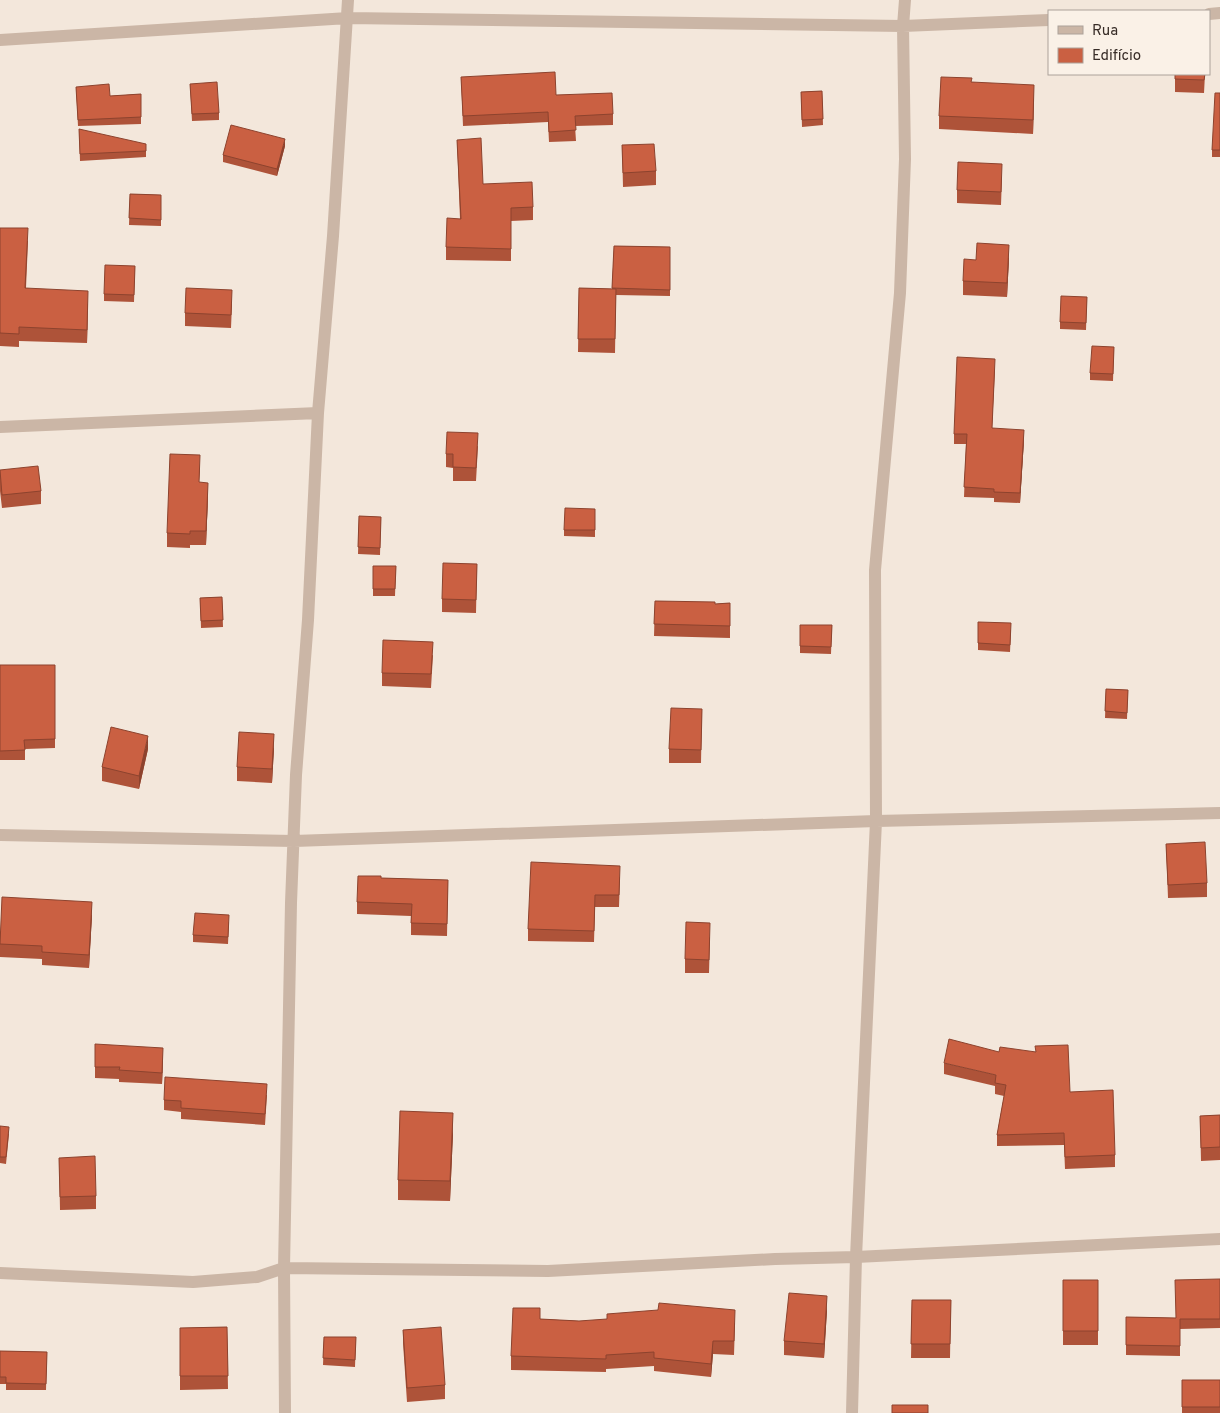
<svg xmlns="http://www.w3.org/2000/svg" width="1220" height="1413" font-family="Overpass,sans-serif">
<style>
.lines{fill:none;stroke-linecap:round;stroke-linejoin:round}
.street{stroke:#cbb6a6;stroke-width:12}
.wall{fill:#ae5339}
.shaded-wall{fill:#8d432e}
.building{fill:#ca6042;stroke:#8d432e}
</style>
<rect width="100%" height="100%" fill="#f3e7db"/>
<g class="lines">
<path class="street" d="M1209 14 1220 13
M0 40 348 18 903 26 1049 20
M0 427 318 413
M0 835 294 841 876 821 1220 813
M0 1273 193 1282 257 1277 284 1268 548 1271 775 1259 856 1257 1220 1239
M285 1413 284 1268 291 903 296 775 308 620 318 413 333 236 348 0
M852 1413 856 1257 876 821 875 570 900 293 905 159 903 26 905 0"/>
</g>
<path class="wall" d="M1175 74H1205L1204 93 1175 92Z
M461 77 556 95 613 114V125L575 126 576 141 549 142 548 122 463 126Z
M972 82 1034 99 1033 134 939 129V116Z
M190 84 219 113V120L192 121Z
M76 87 110 96 141 94V124L78 126Z
M822 91 823 125 802 127 801 92Z
M1220 93V157H1212V150Z
M79 129 146 151V157L80 161Z
M457 140 483 184 533 207V220L511 221V261L446 260V247L460 219Z
M622 145 656 171V185L623 187Z
M285 146 277 176 223 162V155Z
M1002 177 1001 205 957 203V190Z
M130 194 161 195V226L129 225Z
M0 228 28 241 26 288 88 304 87 343 19 341V347L0 346Z
M614 246 670 247V296L616 295 615 353 578 352 579 288 612 289Z
M1009 258 1007 297 963 295V281L976 260Z
M135 266 134 302 104 301V294Z
M1087 297 1086 330 1060 329V322Z
M232 304 231 328 185 326V313Z
M1114 347 1113 381 1090 380V373Z
M995 369 992 428 1024 440 1020 503 994 502V498L964 497 966 444H954V434Z
M478 446 476 481H453V468L446 467V454Z
M200 469 199 482 208 497 206 545H190V548L167 547V533Z
M0 470 41 491V504L2 508 0 491Z
M595 509V537L564 536V530Z
M359 516 381 517 380 555 358 554Z
M477 564 476 613 442 612V599Z
M373 566H396L395 596H373Z
M222 597 223 627 201 628 200 598Z
M655 601 715 604 730 603V638L654 636Z
M978 622 1011 630 1010 652 978 650Z
M800 625H832L831 654 800 653Z
M433 655 431 688 382 686V673Z
M0 665H55V748L25 749V760H0Z
M1106 689 1128 690 1127 719 1105 718Z
M702 709 701 763H669V749Z
M274 748 272 783 237 781V767Z
M148 749 139 789 102 781V767Z
M1166 844 1207 883V897L1168 898Z
M620 877 619 907H595L594 942 528 941V929Z
M381 878 448 880 447 936 411 935V916L357 914V902Z
M92 915 89 968 42 965V959L0 957V932Z
M229 922 228 944 193 942V935Z
M710 937 709 973H685V959Z
M163 1060 162 1084 119 1082V1079L95 1078V1067Z
M944 1063 1070 1092 1115 1155V1167L1065 1169 1064 1145 997 1146V1135L1004 1096 995 1094V1086L944 1074Z
M267 1095 265 1125 181 1119V1112L164 1110V1100Z
M1220 1115V1160L1201 1161 1200 1116Z
M0 1126 9 1134 6 1164 0 1163Z
M453 1133 450 1201 398 1200V1180Z
M59 1158 96 1196V1209L60 1210Z
M1220 1279V1328L1180 1329V1356L1126 1355V1317L1176 1318Z
M1063 1280H1098V1345H1063Z
M912 1300H951L950 1358H911Z
M827 1310 824 1358 784 1355V1341Z
M540 1319 579 1321 735 1323 734 1355 713 1354 711 1377 654 1371V1366L606 1369V1372L511 1370V1356Z
M227 1327 228 1389 180 1390V1328Z
M403 1330 445 1385V1399L407 1402 403 1343Z
M324 1337H356L355 1367 323 1365Z
M0 1351 47 1352 46 1390H6V1384H0Z
M1182 1380H1220V1413H1182Z"/>
<path class="shaded-wall" d="M1034 85V99L1033 134V120Z
M285 139V146L277 176V169Z
M1009 245V258L1007 297V283Z
M88 291V304L87 343V330Z
M1024 430V440L1020 503V493Z
M208 483V497L206 545V531Z
M274 734V748L272 783V769Z
M148 736V749L139 789V776Z
M92 902V915L89 968V955Z
M163 1048V1060L162 1084V1073Z
M453 1113V1133L450 1201V1181Z
M827 1296V1310L824 1358V1344Z
M713 1341V1354L711 1377V1364Z"/>
<path class="building" d="M555 72 556 95 612 93 613 114 575 116 576 130 549 132 548 112 463 116 461 77Z
M1175 74H1205L1204 80 1175 79Z
M941 77 972 78 971 82 1034 85 1033 120 939 116Z
M217 82 219 113 192 114 190 84Z
M109 84 110 96 141 94V117L78 120 76 87Z
M822 91 823 119 802 120 801 92Z
M1215 93H1220V150H1212Z
M231 125 285 139 277 169 223 155Z
M79 129 146 144V151L80 154Z
M481 138 483 184 532 182 533 207 511 208V249L446 247 447 218 461 219 457 140Z
M654 144 656 171 623 173 622 145Z
M958 162 1002 164 1001 192 957 190Z
M130 194 161 195V220L129 218Z
M0 228H28L25 288 88 291 87 330 19 327V334L0 333Z
M977 243 1009 245 1007 283 963 281 964 259 976 260Z
M614 246 670 247V290L612 288Z
M105 265 135 266 134 295 104 294Z
M186 288 232 290 231 315 185 313Z
M579 288 616 289 615 339H578Z
M1061 296 1087 297 1086 323 1060 322Z
M1092 346 1114 347 1113 374 1090 373Z
M957 357 995 359 992 428 1024 430 1020 493 994 492V489L964 487 967 434H954Z
M447 432 478 433 476 468 453 467V454H446Z
M170 454 200 455 199 482 208 483 206 531H190V534L167 533Z
M38 466 41 491 2 495 0 470Z
M565 508 595 509V530H564Z
M359 516 381 517 380 548 358 547Z
M443 563 477 564 476 600 442 599Z
M373 566H396L395 589H373Z
M222 597 223 620 201 621 200 598Z
M655 601 715 602V604L730 603V626L654 624Z
M978 622 1011 623 1010 645 978 643Z
M800 625H832L831 647 800 646Z
M383 640 433 642 431 674 382 673Z
M0 665H55V739L24 740 25 750 0 751Z
M1106 689 1128 690 1127 713 1105 711Z
M671 708 702 709 701 750 669 749Z
M111 727 148 736 139 776 102 767Z
M239 732 274 734 272 769 237 767Z
M1205 842 1207 883 1168 885 1166 844Z
M531 862 620 866 619 895H595L594 931 528 929Z
M358 876H381V878L448 880 447 924 411 923 412 904 357 902Z
M2 897 92 902 89 955 42 952V946L0 944Z
M195 913 229 915 228 937 193 935Z
M686 922 710 923 709 960 685 959Z
M949 1039 999 1052 1000 1047 1036 1052 1035 1046 1068 1045 1070 1092 1113 1090 1115 1155 1065 1157 1064 1133 997 1135 1006 1085 995 1083 996 1075 944 1063Z
M95 1044 163 1048 162 1073 119 1070 120 1067H95Z
M165 1077 267 1084 265 1114 181 1108V1101L164 1100Z
M400 1111 453 1113 450 1181 398 1180Z
M1220 1115V1147L1201 1148 1200 1116Z
M0 1126 9 1127 6 1157H0Z
M95 1156 96 1196 60 1197 59 1158Z
M1220 1279V1319H1180V1346L1126 1345V1317L1176 1318 1175 1280Z
M1063 1280H1098V1331H1063Z
M789 1293 827 1296 824 1344 784 1341Z
M912 1300H951L950 1344H911Z
M659 1303 735 1310 734 1341H713L711 1364 654 1358V1352L606 1355V1359L511 1356 513 1308H540V1319L579 1321 607 1319V1314L658 1310Z
M227 1327 228 1376H180V1328Z
M441 1327 445 1385 407 1388 403 1330Z
M324 1337H356L355 1360 323 1358Z
M0 1351 47 1352 46 1384 6 1383V1377H0Z
M1182 1380H1220V1407H1182Z
M892 1405H928V1413H892Z"/>
<rect x="1048" y="10" width="162" height="65" fill="#faf1e7" stroke="#aca29a"/>
<rect x="1058" y="26" width="25" height="8" fill="#cbb6a6" stroke="#aca29a"/>
<text x="1092" y="35" font-size="15" fill="#372c27">Rua</text>
<rect x="1058" y="48" width="25" height="15" fill="#ca6042" stroke="#aca29a"/>
<text x="1092" y="60" font-size="15" fill="#372c27">Edifício</text>
</svg>
